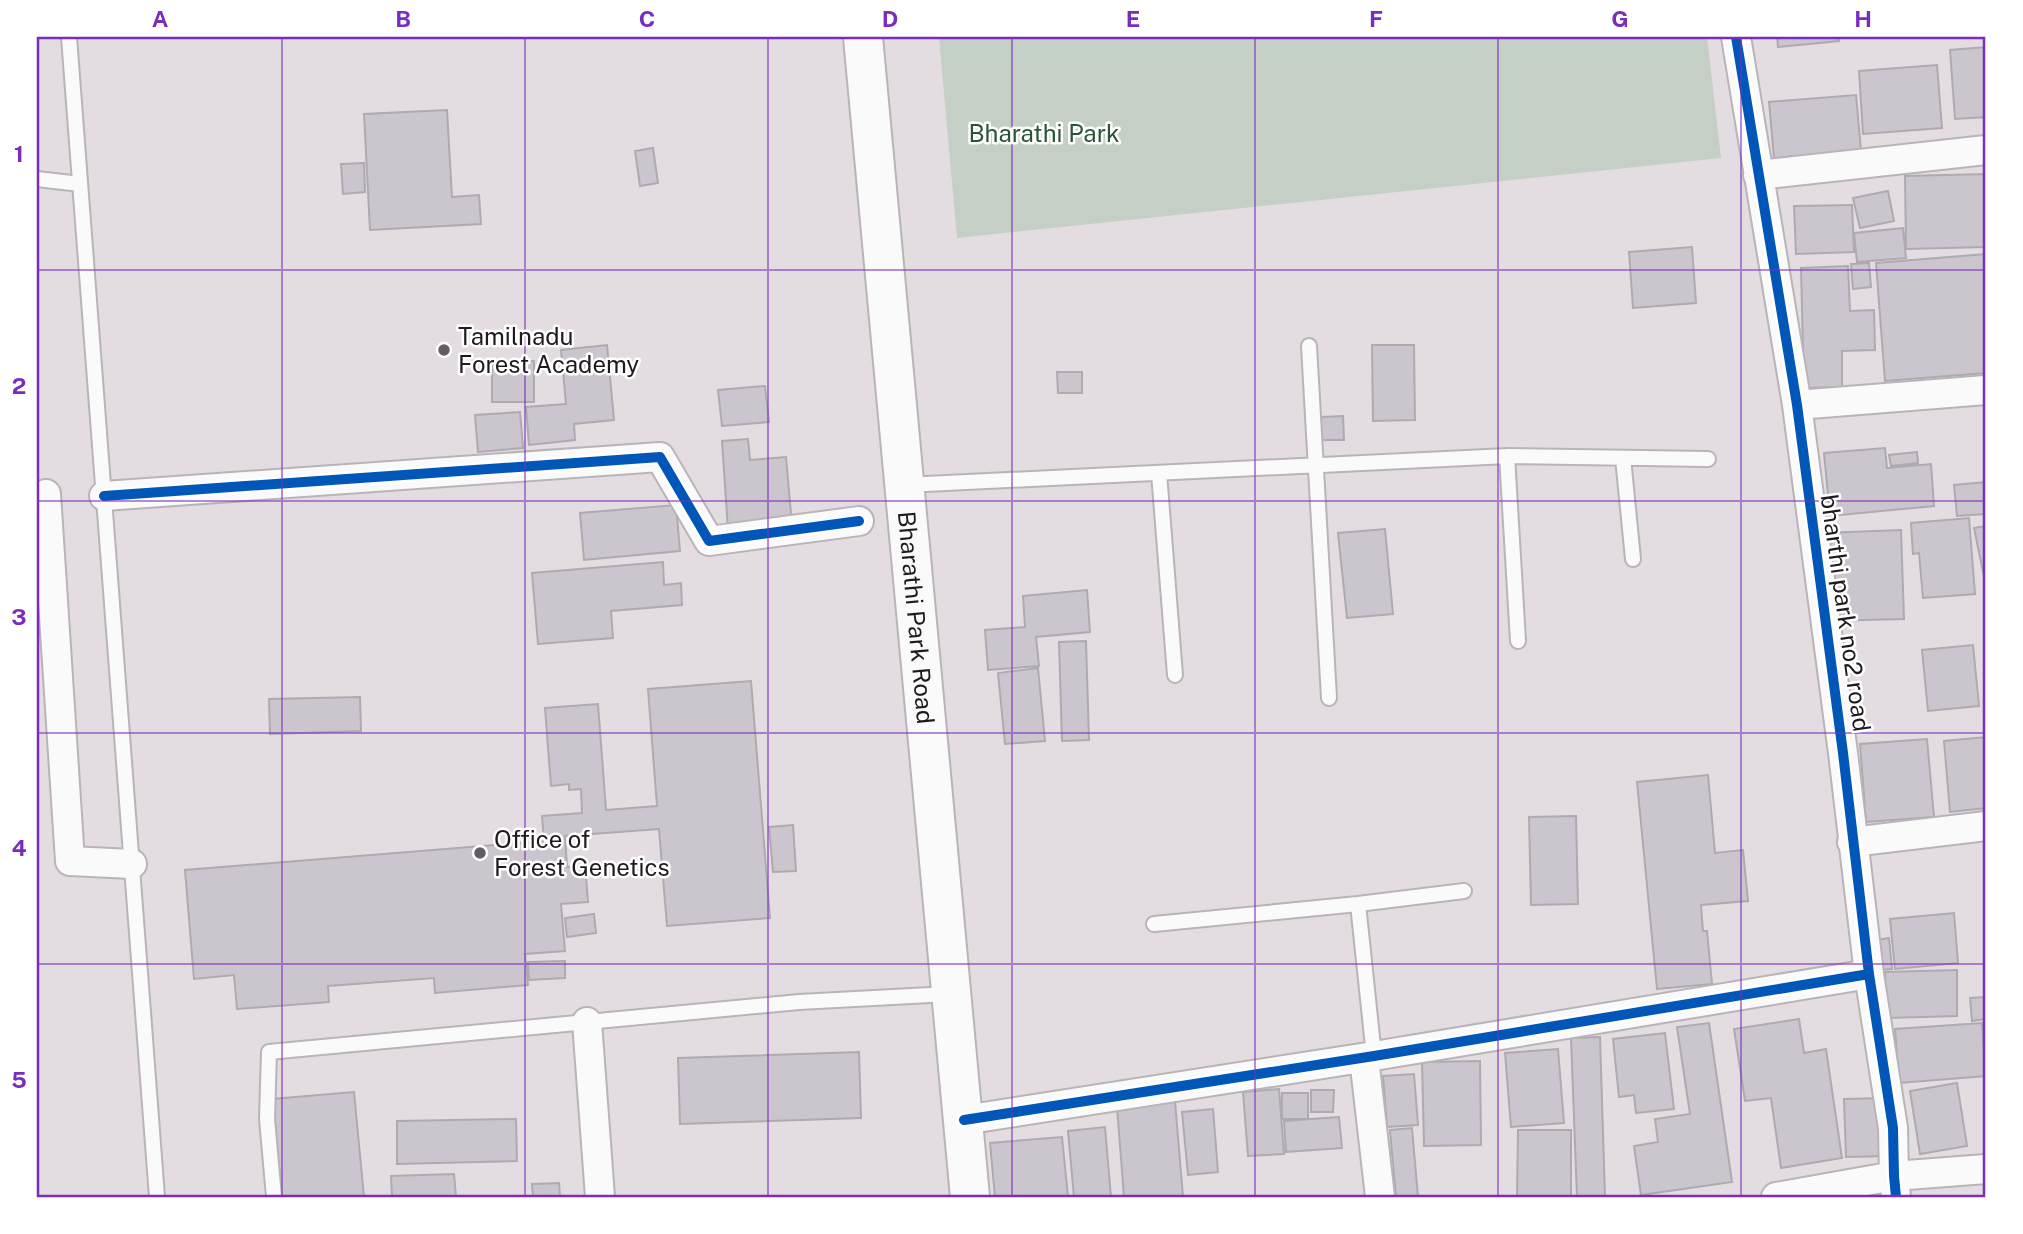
<svg xmlns="http://www.w3.org/2000/svg" width="2023" height="1234" font-family="'Public Sans',sans-serif">
<style>
.green{fill:#c4cfc6}
.building{fill:#cbc6ce;stroke:#aeaaaf;stroke-width:2}
.lines{fill:none;stroke-linecap:round;stroke-linejoin:round}
.service-casing{stroke:#b8b4b8;stroke-width:18}
.minor-casing{stroke:#b8b4b8;stroke-width:32}
.secondary-casing{stroke:#b8b4b8;stroke-width:42}
.service{stroke:#fbfafb;stroke-width:14}
.minor{stroke:#fbfafb;stroke-width:28}
.secondary{stroke:#fbfafb;stroke-width:38}
.cycleway-casing{stroke:#fff;stroke-width:15}
.cycleway{stroke:#0057b8;stroke-width:10}
.grid{fill:none;stroke:#7b2cbf;stroke-width:2;stroke-opacity:0.55}
.poi-dot{fill:#635e63;stroke:#fff;stroke-width:2.5}
.labels{text-anchor:middle;dominant-baseline:central;stroke-width:5;stroke-linejoin:round;paint-order:stroke}
.park-label{font-size:24px;fill:#275633;stroke:#fff}
.poi-label{font-size:24px;fill:#1e1a1e;stroke:#fff;text-anchor:start}
.street-label{font-size:24px;fill:#1e1a1e;stroke:#fff}
.neatline{fill:none;stroke:#7b2cbf;stroke-width:2.5}
.grid-label{font-size:23px;text-anchor:middle;font-weight:bold;fill:#7b2cbf}
</style>
<rect width="100%" height="100%" fill="#e3dde2"/>
<path class="green" d="M939 37H1707L1721 158 957 238Z"/>
<path class="building" d="M1777 37H1838L1839 41 1778 47Z
M1986 47V117L1955 119 1950 50Z
M1937 65 1942 128 1863 134 1859 71Z
M1856 95 1861 150 1774 158 1769 102Z
M447 110 452 197 479 195 481 224 370 230 364 114Z
M653 148 658 183 640 186 635 151Z
M364 163 365 192 343 194 341 164Z
M1986 174V247L1906 249 1905 176Z
M1888 191 1894 221 1860 228 1853 198Z
M1852 205 1854 252 1796 254 1794 206Z
M1903 228 1906 258 1857 262 1854 233Z
M1692 247 1696 303 1633 308 1629 252Z
M1986 254V373L1885 381 1876 263Z
M1869 263 1871 287 1853 289 1851 264Z
M1848 266 1850 311 1874 310 1875 350 1842 351V387L1804 388 1801 268Z
M607 345 614 420 574 424 575 440 529 445 526 407 566 404 561 350Z
M1372 345H1414L1415 420 1373 421Z
M534 361V402H492V362Z
M1057 372H1082V393H1058Z
M765 386 769 422 722 426 718 390Z
M520 412 523 448 478 452 475 415Z
M1343 416 1344 440H1321V417Z
M748 439 750 460 786 457 792 525 728 530 722 441Z
M1885 448 1887 468 1931 464 1934 506 1830 516 1824 453Z
M1917 452 1918 463 1891 466 1889 455Z
M1986 482V514L1957 516 1954 485Z
M676 505 680 551 584 560 580 513Z
M1969 518 1975 594 1923 598 1919 553 1913 554 1911 523Z
M1986 526V586L1974 528Z
M1385 529 1393 614 1347 618 1338 533Z
M1901 530 1904 619 1826 621 1823 533Z
M663 562 664 585 681 583 682 605 611 611 613 638 538 644 532 573Z
M1087 590 1090 632 1036 637 1039 666 988 670 985 630 1025 627 1023 596Z
M1086 641 1089 740 1062 741 1059 642Z
M1973 645 1979 706 1928 711 1922 650Z
M1038 668 1045 741 1005 744 998 673Z
M751 681 770 918 667 926 659 829 565 836 567 867 585 865 588 902 561 904 565 951 525 954 528 985 435 993 434 978 328 986 329 1002 237 1009 234 975 194 979 185 870 544 841 542 816 582 813 581 789 569 790V784L551 786 545 708 598 704 606 810 657 806 648 689Z
M360 697 361 731 270 734 269 699Z
M1986 737V808L1950 812 1944 741Z
M1927 739 1934 817 1866 822 1860 744Z
M1708 775 1715 853 1743 850 1748 901 1701 905 1703 931H1707L1712 984 1657 989 1637 782Z
M1576 816 1578 904 1531 905 1529 817Z
M793 825 796 871 773 872 769 827Z
M1954 913 1958 963 1895 969 1890 919Z
M594 914 596 933 567 937 565 918Z
M1889 938 1892 969 1880 970 1877 940Z
M565 961V978L529 980 528 962Z
M1957 970V1016L1886 1018 1885 972Z
M1986 997V1019L1972 1021 1970 998Z
M1799 1019 1804 1053 1826 1049 1842 1158 1781 1168 1771 1098 1745 1101 1734 1029Z
M1709 1023 1732 1182 1641 1195 1634 1146 1658 1142 1655 1119 1690 1114 1677 1027Z
M1982 1023 1986 1076 1899 1083 1895 1029Z
M1665 1033 1674 1109 1636 1113 1634 1095 1619 1097 1613 1039Z
M1600 1037 1605 1197H1577L1571 1038Z
M1558 1049 1564 1123 1511 1127 1505 1053Z
M859 1052 861 1118 680 1124 678 1058Z
M1480 1061 1481 1145 1424 1146 1422 1062Z
M1414 1074 1418 1125 1387 1127 1383 1076Z
M1957 1083 1967 1146 1920 1154 1910 1091Z
M1279 1089 1284 1154 1248 1156 1243 1092Z
M1311 1090H1334L1333 1112H1311Z
M354 1092 364 1197H281L272 1099Z
M1282 1093H1308V1119H1282Z
M1887 1098 1888 1156 1846 1157 1844 1099Z
M1175 1101 1183 1197H1124L1117 1107Z
M1213 1109 1218 1172 1188 1175 1182 1112Z
M1339 1117 1342 1148 1286 1152 1284 1121Z
M516 1119 517 1161 397 1164V1121Z
M1105 1127 1111 1197H1074L1068 1131Z
M1412 1128 1418 1197H1396L1390 1130Z
M1518 1130H1571V1197H1517Z
M1062 1137 1068 1197H995L990 1143Z
M454 1174 456 1197H392L391 1176Z
M559 1183 560 1197H533L532 1184Z"/>
<g class="lines">
<g class="service-casing">
<path id="service" d="M69 37 157 1197
M37 179 80 184
M1309 346 1329 698
M1507 456 1518 641
M1623 458 1633 559
M1159 473 1175 675
M905 485 1507 456 1708 459
M1358 904 1374 1056
M1154 924 1358 904 1464 891
M274 1197 267 1119 269 1052 799 1002 949 994"/>
</g>
<g class="minor-casing">
<path id="minor" d="M1736 37 1797 405 1843 753 1869 974 1893 1128 1894 1176 1896 1197
M1758 175 1986 150
M1797 405 1986 390
M46 494 70 861 132 864
M104 496 660 457 709 541 859 521
M1852 842 1986 826
M587 1022 600 1197
M1364 1058 1380 1197
M964 1120 1374 1056 1869 974
M1776 1197 1894 1176 1986 1169"/>
</g>
<g class="secondary-casing">
<g id="secondary">
<path id="s1" d="M863 37 970 1197"/>
</g>
</g>
<use href="#service" class="service"/>
<use href="#minor" class="minor"/>
<use href="#secondary" class="secondary"/>
<g class="cycleway-casing">
<path id="cycleway" d="M1736 37 1797 405 1843 753 1869 974 1893 1128 1894 1176 1896 1197
M104 496 660 457 709 541 859 521
M964 1120 1374 1056 1869 974"/>
</g>
<use href="#cycleway" class="cycleway"/>
</g>
<path class="grid" d="M282 37V1197M525 37V1197M768 37V1197M1012 37V1197M1255 37V1197M1498 37V1197M1741 37V1197M37 270H1986M37 501H1986M37 733H1986M37 964H1986"/>
<g class="poi-dot">
<circle cx="444" cy="350" r="7"/>
<circle cx="480" cy="853" r="7"/>
</g>
<g class="labels">
<g class="park-label">
<text x="1044" y="133">Bharathi Park</text>
</g>
<g class="poi-label">
<text x="458" y="336">Tamilnadu<tspan x="458" dy="28">Forest Academy</tspan></text>
<text x="494" y="839">Office of<tspan x="494" dy="28">Forest Genetics</tspan></text>
</g>
<g class="street-label">
<text transform="translate(1846 613) rotate(82)">bharthi park no2 road</text>
<text stroke="none"><textPath href="#s1" startOffset="583">Bharathi Park Road</textPath></text>
</g>
</g>
<rect width="2023" height="1234" fill="none" stroke="#ffffff" stroke-width="77"/>
<rect x="38" y="38" width="1946" height="1158" class="neatline"/>
<g class="grid-label">
<text x="160" y="27">A</text>
<text x="403" y="27">B</text>
<text x="647" y="27">C</text>
<text x="890" y="27">D</text>
<text x="1133" y="27">E</text>
<text x="1376" y="27">F</text>
<text x="1620" y="27">G</text>
<text x="1863" y="27">H</text>
<text x="19" y="162">1</text>
<text x="19" y="394">2</text>
<text x="19" y="625">3</text>
<text x="19" y="856">4</text>
<text x="19" y="1088">5</text>
</g>
</svg>
